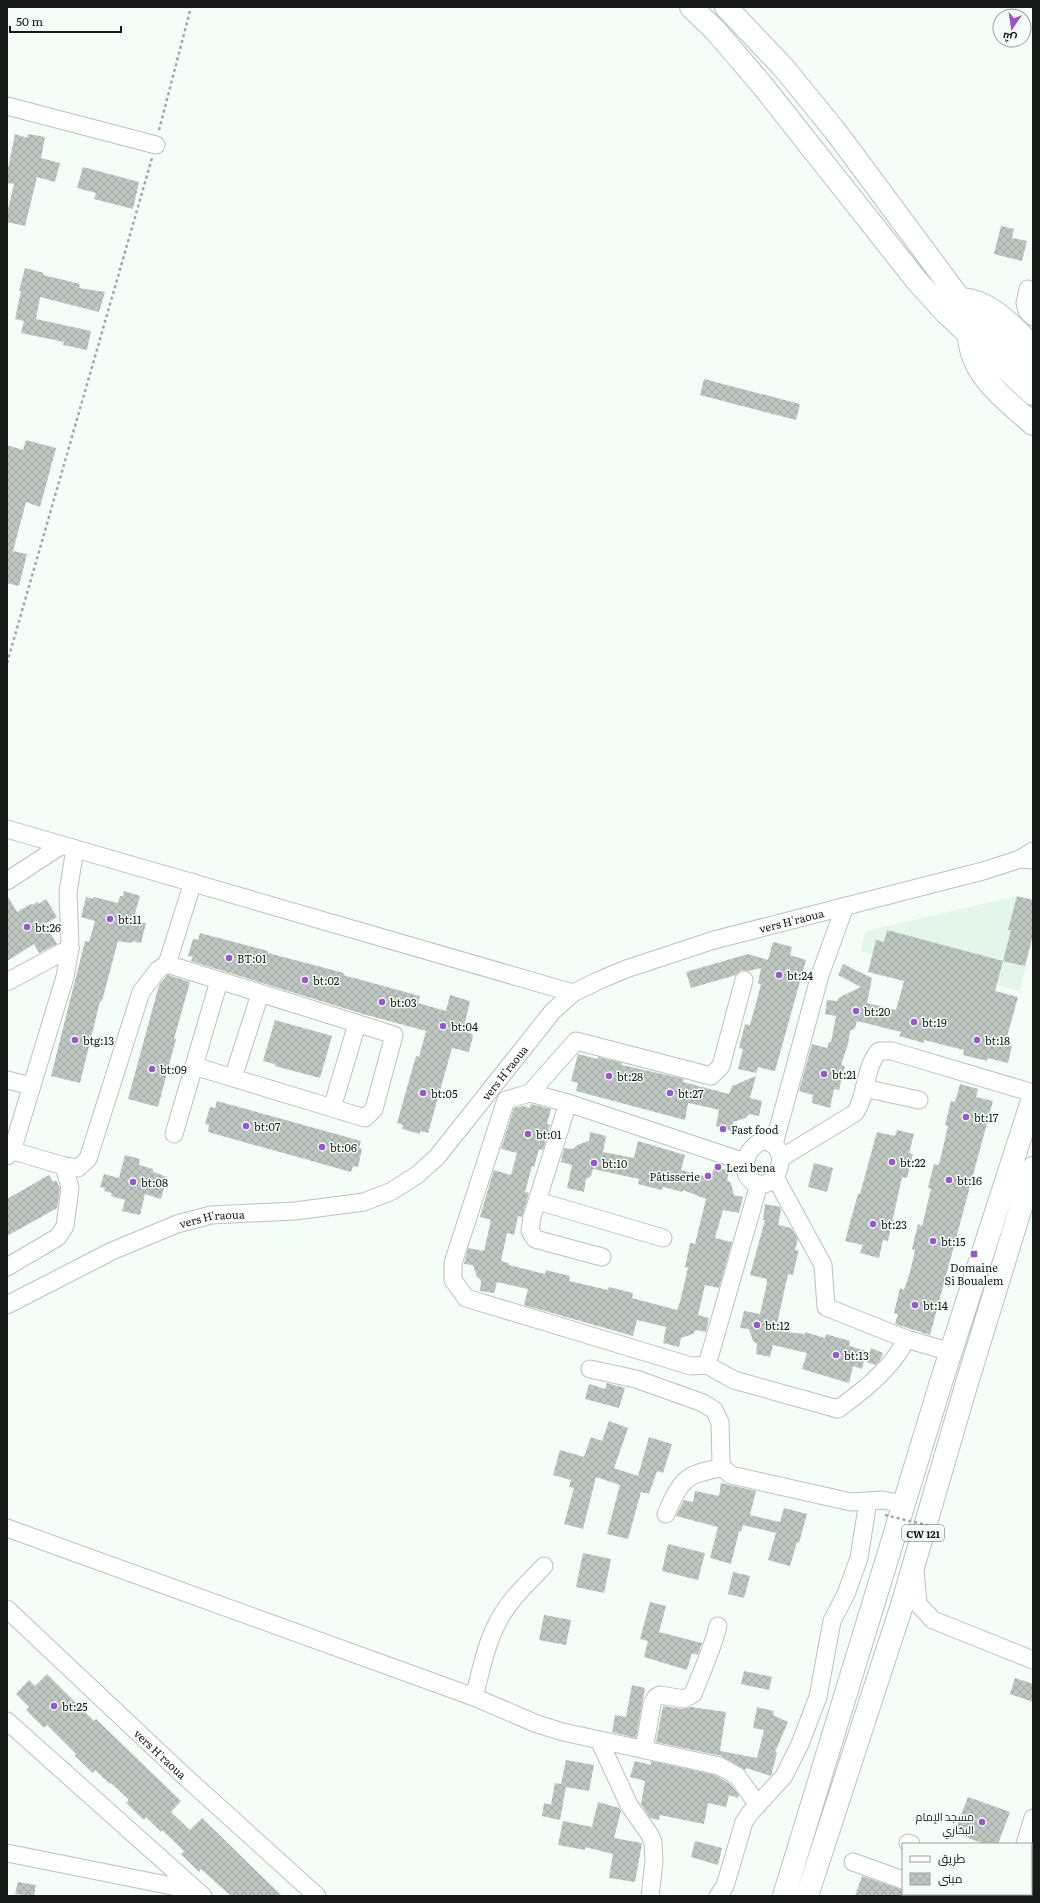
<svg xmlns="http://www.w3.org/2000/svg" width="1040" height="1903" font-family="Literata,Cairo,serif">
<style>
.built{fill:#e4f5ea}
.building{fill:url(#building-cross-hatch)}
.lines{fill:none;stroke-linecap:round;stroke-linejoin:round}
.minor-casing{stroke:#bac2bd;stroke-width:19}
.highway-casing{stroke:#bac2bd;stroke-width:24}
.path{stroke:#a1a7a3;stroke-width:2.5;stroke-dasharray:3 3;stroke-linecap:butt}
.minor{stroke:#fff;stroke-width:17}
.highway{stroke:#fff;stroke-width:22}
.path-bridge{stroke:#a1a7a3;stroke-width:2.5;stroke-dasharray:3 3;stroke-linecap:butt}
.poi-dot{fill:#9a56cc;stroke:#f5fdf8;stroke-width:1.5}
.labels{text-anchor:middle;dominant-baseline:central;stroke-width:3;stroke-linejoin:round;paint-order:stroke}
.shield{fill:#f5fdf8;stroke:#5a5e5b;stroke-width:1}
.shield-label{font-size:10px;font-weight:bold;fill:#171a18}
.poi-label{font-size:11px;fill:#171a18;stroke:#f5fdf8;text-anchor:start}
.street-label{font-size:11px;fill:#171a18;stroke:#f5fdf8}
</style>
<defs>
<pattern id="building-cross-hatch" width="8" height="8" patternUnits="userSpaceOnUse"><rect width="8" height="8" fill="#bec6c1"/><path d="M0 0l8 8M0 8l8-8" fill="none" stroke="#a3aaa5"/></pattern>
</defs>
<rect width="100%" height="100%" fill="#f5fdf8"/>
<path class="built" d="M1017 896 1033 900V937L1020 991 860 951 866 931Z"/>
<path class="building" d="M15 134 27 138 28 134 45 137 41 158 60 163 55 182 37 177 25 226 7 222V214L14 184 7 183V174Z
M83 167 139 182 133 209 94 199 96 193 77 188Z
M1001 226 1014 229 1012 238 1027 241 1022 261 994 254Z
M25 268 44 273 43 275 80 284 79 288 105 292 99 312 40 297 36 319 91 331 87 350 63 345 64 342 21 333 24 321 15 319 21 291H19Z
M704 379 800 404 796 420 700 395Z
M26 440 56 448 40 507 26 502 13 551 27 554 19 586 7 583V445L23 450Z
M124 891 140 896 133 920 146 923 141 943 132 941V943L118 941 102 1001H100L80 1083 51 1076 85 941 89 942 95 921 81 917 86 897 93 899 94 897 118 903 120 896H123Z
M7 895 17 912 31 904 32 905 38 902 39 904 46 899 57 917 45 924 57 944 39 953 34 944 7 961Z
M1017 896 1033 900V934L1025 966 1003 961 1011 930H1008Z
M887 930 1003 961 995 991 1018 997 1005 1044 1012 1046 1008 1063 988 1058 987 1061 963 1055 964 1050 924 1040V1043L899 1036 901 1032 857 1021 855 1028 850 1031 848 1044 841 1065 845 1066 839 1090 834 1089 830 1108 812 1103 813 1095 799 1091 812 1044 827 1048 829 1042H831L836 1016 825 1014 827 1000 837 1001 840 997 861 987 838 975 843 964 872 978 867 1003 896 1010 904 981 868 972 876 940 884 942Z
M200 933 268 951V953L344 973 343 975 420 996 418 1003 446 1011 450 995 470 1001 463 1031 472 1034 473 1036 469 1052 452 1048 428 1133 420 1131V1134L402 1129 403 1125 397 1123 416 1056 419 1057 426 1031 363 1014 191 961 193 957 188 956 193 939 198 940Z
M773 942 792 947 790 955 806 960 775 1071 758 1067 756 1073 738 1069 743 1049 739 1048 745 1024 750 1025 755 1007 761 984 758 983 761 968 748 971 741 970 736 975 691 988 686 972 748 954 768 960Z
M168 975 190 982 174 1039H176L158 1107 128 1099 159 985Z
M275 1020 332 1036 320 1078 275 1066V1064L263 1061Z
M578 1054 598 1059V1057L622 1063V1065L684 1079 683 1082 729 1094 732 1086 756 1076 750 1098 762 1101 759 1116 749 1114 746 1118 733 1122 732 1131 716 1126 719 1110 707 1107 688 1103 685 1120 576 1091 578 1083 571 1081Z
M960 1084 978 1089 976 1097 993 1101 930 1335 895 1324 898 1314 894 1313 900 1288 904 1290 910 1272 915 1250 912 1249 918 1224 922 1226 931 1189 928 1188 934 1164 939 1165 948 1126 945 1125 951 1101 955 1102Z
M217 1101 361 1141 359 1148 362 1149 358 1167 353 1166 351 1172 208 1132 209 1125 205 1124 210 1107 215 1108Z
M531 1104 551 1109 547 1124 550 1125 543 1150 539 1149 534 1167 532 1166 525 1192 529 1193 522 1217 518 1216 514 1235 507 1233 501 1261 508 1263 509 1265 545 1274 546 1270 570 1276 569 1281 608 1290 609 1287 633 1293 632 1298 677 1310 680 1302 688 1268 685 1267 690 1243 695 1244 706 1199 683 1190V1192L663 1187 662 1190 649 1187 638 1184 639 1179 593 1169 591 1176 586 1179 584 1192 567 1188 572 1165 561 1162 564 1148 573 1149 577 1145 589 1141 590 1132 606 1136 603 1152 634 1158 638 1141 685 1155 681 1170 711 1178 714 1167 729 1170 727 1180 731 1183 734 1195 743 1197 739 1213 723 1210 715 1238 732 1242 719 1288 705 1285 698 1315 709 1318 706 1332 696 1330 693 1334 681 1338 679 1347 663 1343 666 1327 637 1320 633 1336 524 1305 528 1289 497 1282 494 1293 480 1291 481 1280 477 1277 473 1265 464 1264 468 1248 484 1251 491 1220 480 1217 492 1176 494 1170 511 1175 517 1153 501 1149 514 1108 523 1106 530 1108Z
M897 1130 914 1134 909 1153 913 1154 907 1178 902 1177 888 1241 883 1240 879 1258 860 1253 863 1245 845 1241 858 1194H860L877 1132 895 1136Z
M125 1155 140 1159 139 1165 153 1169V1172L167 1177 161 1199 145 1194 140 1215 122 1211 125 1200 111 1196 112 1193 104 1191 105 1188 100 1187 104 1174 119 1178Z
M814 1163 833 1168 827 1192 808 1187Z
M49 1175 53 1182 56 1180 60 1189 57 1208 7 1236V1199Z
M765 1204 780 1207 781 1210 778 1225 791 1228 798 1239 795 1250 799 1251 797 1257 793 1275 788 1274 777 1324 785 1327 787 1332 805 1334V1332L825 1338 826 1334 850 1341 849 1346 870 1352 871 1348 883 1353 880 1360 875 1365 864 1361 862 1369 853 1366 849 1383 802 1369 807 1353 773 1345 770 1357 756 1354 757 1344 753 1341 749 1329 740 1328 744 1311 760 1314 766 1288 767 1279 750 1275 765 1220H763Z
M607 1383 625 1388 619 1408 585 1399 589 1384 605 1389Z
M609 1421 628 1428 614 1468 638 1476 649 1437 672 1444 663 1473 657 1471 649 1494 641 1492 628 1539 607 1534 620 1485 596 1477 583 1529 564 1524 574 1488 569 1487 571 1480 553 1475 560 1450 584 1457 591 1437 602 1441Z
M721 1483 756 1491 750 1515 780 1522 784 1508 807 1514 799 1543 797 1542 790 1566 768 1560 776 1533 743 1525 741 1532 739 1531 731 1564 710 1558 718 1527 676 1516 684 1500 693 1502 695 1491 719 1496Z
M668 1544 705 1553 698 1580 662 1571Z
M583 1553 611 1559 604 1593 576 1587Z
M733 1572 750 1576 744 1598 728 1594Z
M650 1602 666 1606 659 1632 702 1643 698 1655 692 1653 687 1670 644 1657 648 1641 640 1639Z
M544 1615 571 1620 566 1645 539 1640Z
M744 1671 772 1677 769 1690 741 1684Z
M47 1674 94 1721 96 1719 181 1801 171 1812 190 1830 202 1818 282 1896H231L201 1869 199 1872 181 1854 184 1851 162 1830 161 1832 146 1817 144 1820 126 1803 129 1800 111 1783 110 1784 95 1770 93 1773 75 1756 76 1754 47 1725 44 1728 26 1710 29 1707 16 1694 29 1680 35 1686Z
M1015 1678 1033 1684V1702L1010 1694Z
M632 1685 645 1688 636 1738 612 1732 615 1715 626 1717Z
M663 1706 682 1709 691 1707 726 1712 720 1751 757 1758 764 1730 753 1728 757 1707 774 1711 773 1715 788 1722 775 1752 777 1753 771 1776 746 1768 745 1770 721 1756 656 1742Z
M566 1760 594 1765 589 1791 566 1787 560 1820 542 1816 544 1803 551 1805 555 1783 561 1784Z
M635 1761 651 1765V1761L715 1775 730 1784 739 1795 738 1798 729 1795 726 1807 708 1803 704 1824 660 1815 659 1820 650 1818 641 1804 645 1781 630 1777Z
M968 1797 1010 1812 998 1844H985L954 1833Z
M598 1802 619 1808 621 1811 614 1838 642 1843 635 1882 609 1878 613 1854 585 1847V1850L558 1845 563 1821 592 1827Z
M695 1841 722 1848 718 1865 691 1857Z
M862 1876 903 1890V1896H855Z
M18 1882 36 1885 34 1896 15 1894Z"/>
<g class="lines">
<g class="minor-casing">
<g id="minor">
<path d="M7 106 156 145"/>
<path d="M1028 289 1025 303 1027 311 1033 317"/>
<path d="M7 829 573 993"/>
<path d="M1033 851 1020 859 1033 860"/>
<path d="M7 881 62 845"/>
<path d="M167 964 394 1035 374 1109 365 1118 194 1066"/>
<path d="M7 982 70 948"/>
<path d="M233 1078 260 994"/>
<path d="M7 1080 31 1086"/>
<path d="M864 1088 919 1100"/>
<path d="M530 1093 576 1041 711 1076 721 1066 744 980"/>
<path d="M568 1103 532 1217 530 1231 535 1239 602 1257"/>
<path d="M332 1108 357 1024"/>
<path d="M174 1134 219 981"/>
<path d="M762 1141C797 1143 775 1199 752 1181 737 1169 748 1147 762 1141Z"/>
<path d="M774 1144 820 975 845 906"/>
<path d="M7 1149 64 1166 78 1168 88 1159 141 992 158 970 167 964 193 882"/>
<path d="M7 1156 12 1151 65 977 70 948 68 892 75 849"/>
<path d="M781 1158 855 1113C868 1094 864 1067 879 1051H892L1033 1093"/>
<path d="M745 1162 568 1103 530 1093 506 1100 453 1263V1280L466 1298 691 1366 707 1365 759 1184"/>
<path d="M775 1177 823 1265 826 1307 906 1339 951 1352"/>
<path d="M538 1201 663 1238"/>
<path d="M7 1267 58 1237 65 1226 70 1188 64 1166"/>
<path id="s1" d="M7 1305 112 1251 177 1224 211 1215 295 1211 364 1202 392 1191 417 1175 437 1157 553 1011 573 993 600 980 626 969 714 940 983 871 1020 859"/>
<path d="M707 1365 734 1380 838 1409C862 1392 894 1367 906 1339"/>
<path d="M590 1369 636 1379 703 1403 714 1410 720 1422 721 1463 723 1468 731 1475 851 1502 882 1500 904 1504"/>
<path d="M666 1514C681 1480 685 1473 723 1468"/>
<path d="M7 1528 474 1697 537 1724 563 1732 719 1766 737 1776 758 1805"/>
<path d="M915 1570 918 1604 933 1620 1033 1660"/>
<path id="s2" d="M7 1609 180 1772 317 1896"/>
<path d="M474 1697C481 1671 486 1642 500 1618 511 1598 529 1582 544 1566"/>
<path d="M7 1721 203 1896"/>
<path d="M599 1740 629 1805 650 1835 653 1842 654 1861 650 1896"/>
<path d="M644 1750 652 1704 656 1697 660 1695 684 1699 693 1694C702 1671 712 1650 718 1626"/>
<path d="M908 1843 911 1844"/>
<path d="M1025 1844 1033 1818"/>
<path d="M7 1853 197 1891"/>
<path d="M853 1862 903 1880"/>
<path d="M1031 1889 1033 1890"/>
<path d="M942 1894 948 1896"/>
<path d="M718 1896 725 1886 744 1822 750 1813 784 1776 800 1744 818 1697 832 1621 846 1594 859 1558 868 1501"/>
<path d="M1009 1896 1010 1894"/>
</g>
</g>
<g class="highway-casing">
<path id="highway" d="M691 7 715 30 762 85 917 281 946 313 1033 394
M726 7 783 67 836 132 960 299 1004 345 1033 371
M961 299C993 302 1011 326 1033 346
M969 335C970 375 1006 400 1033 424
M784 1896 942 1379 1033 1098
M807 1896 902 1605 966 1386 1033 1168"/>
</g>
<path class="path" d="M159 130 191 7
M7 663 152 158"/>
<use href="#minor" class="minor"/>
<use href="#highway" class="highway"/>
<path class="path-bridge" d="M885 1515 939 1528"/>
</g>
<g class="poi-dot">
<circle cx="110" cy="919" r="4"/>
<circle cx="27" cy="927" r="4"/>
<circle cx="229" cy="958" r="4"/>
<circle cx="779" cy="975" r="4"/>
<circle cx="305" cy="980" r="4"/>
<circle cx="382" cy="1002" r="4"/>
<circle cx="856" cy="1011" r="4"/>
<circle cx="914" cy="1022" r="4"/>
<circle cx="443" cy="1026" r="4"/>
<circle cx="75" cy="1040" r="4"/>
<circle cx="977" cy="1040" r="4"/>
<circle cx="152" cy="1069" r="4"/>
<circle cx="824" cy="1074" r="4"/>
<circle cx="609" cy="1076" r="4"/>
<circle cx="423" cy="1093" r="4"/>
<circle cx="670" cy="1093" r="4"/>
<circle cx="966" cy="1117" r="4"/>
<circle cx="246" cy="1126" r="4"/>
<circle cx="723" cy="1129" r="4"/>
<circle cx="528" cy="1134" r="4"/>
<circle cx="322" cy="1147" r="4"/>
<circle cx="892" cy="1162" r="4"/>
<circle cx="594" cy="1163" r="4"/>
<circle cx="718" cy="1167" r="4"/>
<circle cx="708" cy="1176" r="4"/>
<circle cx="949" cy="1180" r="4"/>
<circle cx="133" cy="1182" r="4"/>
<circle cx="873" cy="1224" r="4"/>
<circle cx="933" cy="1241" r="4"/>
<rect x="970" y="1250" width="8" height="8" rx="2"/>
<circle cx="915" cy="1305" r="4"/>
<circle cx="757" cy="1325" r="4"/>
<circle cx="836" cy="1355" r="4"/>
<circle cx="54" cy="1706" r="4"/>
<circle cx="982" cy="1822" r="4"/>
</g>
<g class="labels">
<rect class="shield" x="902" y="1525" width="42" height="16" rx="3"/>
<g class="shield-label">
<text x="923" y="1533">CW 121</text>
</g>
<g class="poi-label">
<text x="118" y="919">bt:11</text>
<text x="35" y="927">bt:26</text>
<text x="237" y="958">BT:01</text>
<text x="787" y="975">bt:24</text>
<text x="313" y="980">bt:02</text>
<text x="390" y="1002">bt:03</text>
<text x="864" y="1011">bt:20</text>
<text x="922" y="1022">bt:19</text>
<text x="451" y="1026">bt:04</text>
<text x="83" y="1040">btg:13</text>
<text x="985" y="1040">bt:18</text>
<text x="160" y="1069">bt:09</text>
<text x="832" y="1074">bt:21</text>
<text x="617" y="1076">bt:28</text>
<text x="431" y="1093">bt:05</text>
<text x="678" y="1093">bt:27</text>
<text x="974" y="1117">bt:17</text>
<text x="254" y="1126">bt:07</text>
<text x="731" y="1129">Fast food</text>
<text x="536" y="1134">bt:01</text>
<text x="330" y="1147">bt:06</text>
<text x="900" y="1162">bt:22</text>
<text x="602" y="1163">bt:10</text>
<text x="726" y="1167">Lezi bena</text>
<text x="700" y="1176" text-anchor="end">Pâtisserie</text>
<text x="957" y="1180">bt:16</text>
<text x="141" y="1182">bt:08</text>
<text x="881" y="1224">bt:23</text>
<text x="941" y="1241">bt:15</text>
<text x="974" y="1267" text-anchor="middle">Domaine<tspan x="974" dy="13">Si Boualem</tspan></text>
<text x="923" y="1305">bt:14</text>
<text x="765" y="1325">bt:12</text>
<text x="844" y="1355">bt:13</text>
<text x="62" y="1706">bt:25</text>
<text x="974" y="1816" text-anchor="end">مسجد الإمام<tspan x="974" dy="13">البخاري</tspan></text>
</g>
<g class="street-label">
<text stroke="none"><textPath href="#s1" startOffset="908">vers H'raoua</textPath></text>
<text stroke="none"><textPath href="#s1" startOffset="572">vers H'raoua</textPath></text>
<text stroke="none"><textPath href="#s1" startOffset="224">vers H'raoua</textPath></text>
<text stroke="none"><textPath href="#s2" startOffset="211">vers H'raoua</textPath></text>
</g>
</g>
<rect width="1040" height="1903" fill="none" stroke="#171a18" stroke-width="16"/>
<rect x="902" y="1843" width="130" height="52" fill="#f5fdf8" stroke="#9ca29e"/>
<rect x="910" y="1856" width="20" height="6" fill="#ffffff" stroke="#9ca29e"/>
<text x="938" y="1863" font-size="12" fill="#171a18">طريق</text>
<rect x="910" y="1873" width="20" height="12" fill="url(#building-cross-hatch)" stroke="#9ca29e"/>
<text x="938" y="1883" font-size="12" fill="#171a18">مبنى</text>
<g transform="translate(1012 28) rotate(193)"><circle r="19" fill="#f5fdf8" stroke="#9ca29e"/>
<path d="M0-3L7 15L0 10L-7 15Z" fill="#9a56cc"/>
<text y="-6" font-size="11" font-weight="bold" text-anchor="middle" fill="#171a18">ش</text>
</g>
<path d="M10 26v6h111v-6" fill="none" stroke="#171a18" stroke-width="2"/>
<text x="16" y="26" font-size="12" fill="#171a18" stroke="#f5fdf8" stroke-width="3" paint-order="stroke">50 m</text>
</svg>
